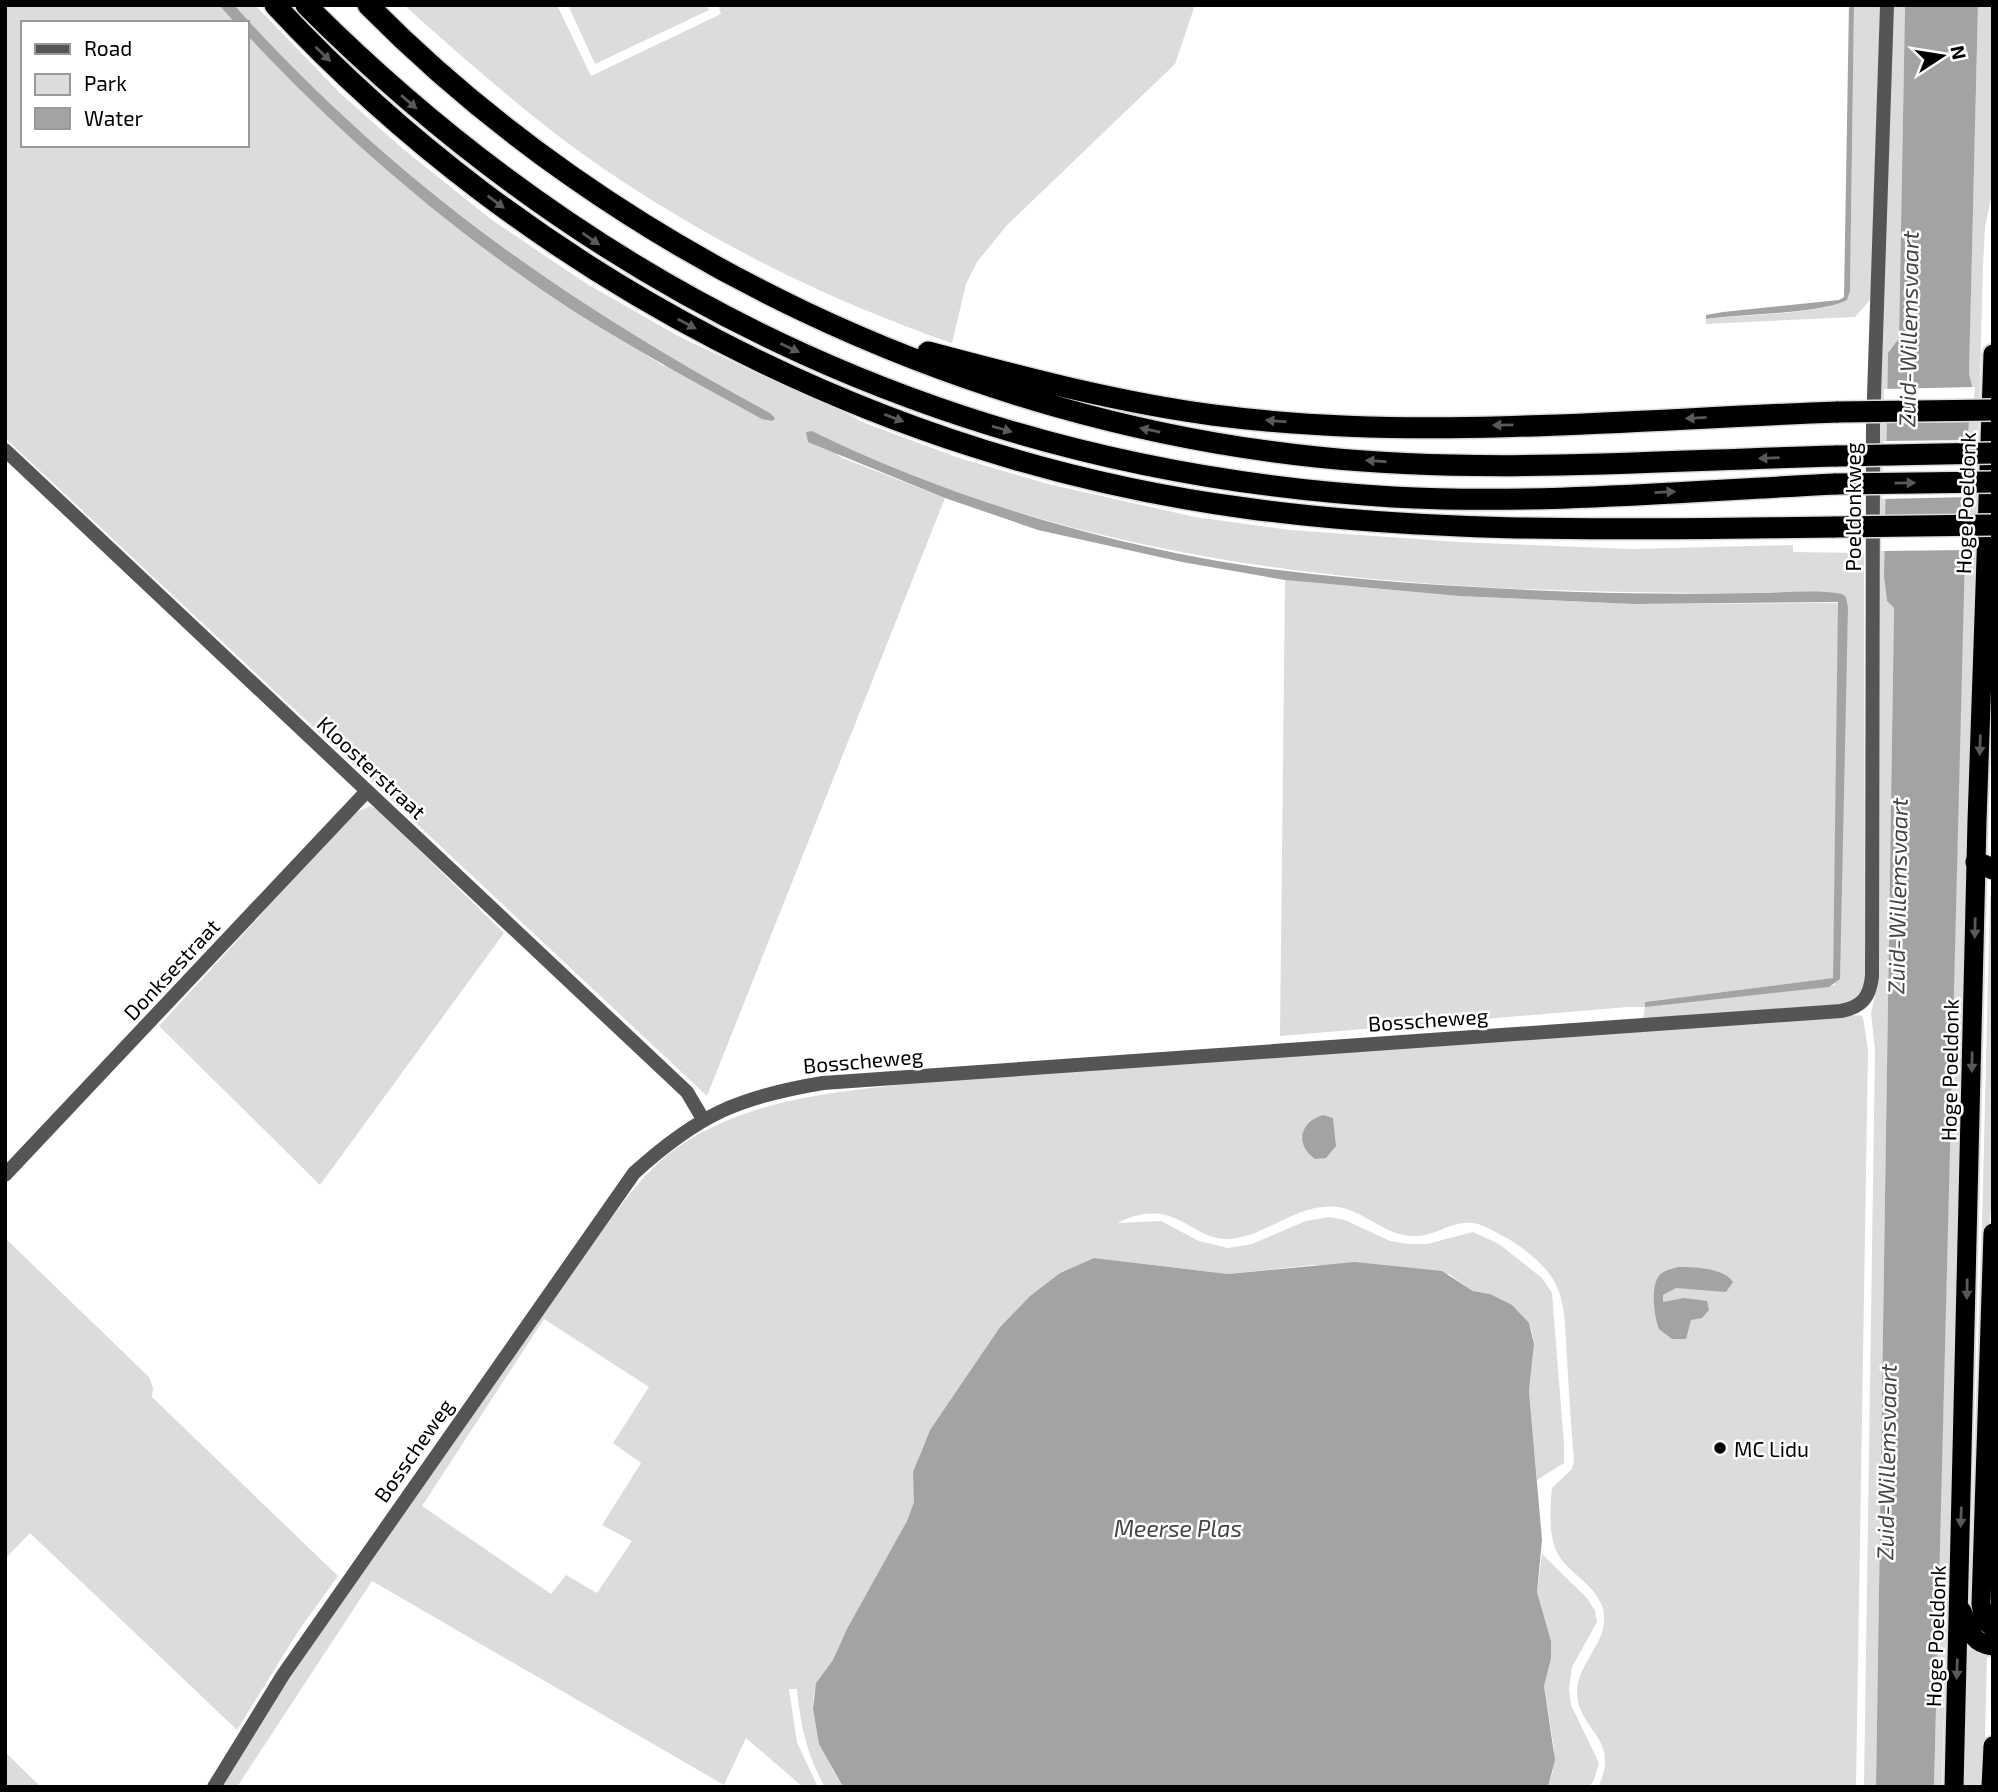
<svg xmlns="http://www.w3.org/2000/svg" width="1998" height="1792" font-family="'Exo 2',sans-serif">
<style>
.green{fill:#dcdcdc;fill-rule:evenodd}
.water{fill:#a3a3a3}
.pier{fill:#fff}
.lines{fill:none;stroke-linecap:round;stroke-linejoin:round}
.trunk-casing{stroke:#dbdbdb;stroke-width:23}
.motorway-casing{stroke:#dbdbdb;stroke-width:24}
.minor{stroke:#555;stroke-width:14}
.tertiary{stroke:#555;stroke-width:14}
.trunk{stroke:#000;stroke-width:19}
.motorway{stroke:#000;stroke-width:21}
.motorway-bridge-casing{stroke:#dbdbdb;stroke-width:24;stroke-linecap:butt}
.motorway-bridge{stroke:#000;stroke-width:21}
.oneway{fill:#595959}
.poi-dot{fill:#000;stroke:#fff;stroke-width:2.5}
.labels{text-anchor:middle;dominant-baseline:central;stroke-width:5;stroke-linejoin:round;paint-order:stroke}
.street-label{font-size:21px;fill:#000;stroke:#fff}
.poi-label{font-size:21px;fill:#000;stroke:#fff;text-anchor:start}
.water-label{font-size:23px;font-style:italic;fill:#444;stroke:#fff}
</style>
<rect width="100%" height="100%" fill="#fff"/>
<path class="green" d="M5 5H219L235 23H23V145H247V35C368 165 513 273 664 366L670 359C503 256 366 151 234 5H255L340 93 403 149 492 220 587 284 680 337 776 382 830 404 862 422 959 458 1048 484 1195 517 1290 530 1458 542 1633 549 1793 545V552L1864 553 1865 987 1856 999 1841 1006 1643 1020 1645 1007H1628L1280 1036 1285 580 1459 596 1634 604 1840 603 1833 978 1645 1002 1835 985 1848 608 1836 593C1486 595 1133 590 812 431L840 457 945 498 707 1096 5 438Z
M404 5H557L591 76 721 14 718 5H1195L1175 64 1007 225 977 262 966 284 952 343C834 302 723 248 619 179 543 129 472 66 404 5Z
M568 5H707L709 10 595 64Z
M1854 5H1880L1871 299 1855 317 1706 324V319C1742 314 1819 315 1847 300L1850 291Z
M1892 5H1905L1899 338 1888 353 1884 577 1887 601 1894 608 1876 1787H1864L1875 1050 1871 1013 1877 986 1878 434Z
M1978 5H1993V189L1985 227 1983 266 1942 1787H1934Z
M370 806 377 809 504 933 320 1185 159 1026 354 813Z
M1990 896H1993V1194L1987 1245 1973 1598Z
M1859 1015 1863 1017 1868 1050 1856 1787H1598C1622 1739 1578 1730 1577 1694 1576 1662 1611 1642 1603 1609 1597 1586 1571 1575 1559 1556 1548 1540 1550 1506 1552 1488L1572 1469 1574 1460C1571 1426 1569 1393 1567 1359 1565 1334 1567 1304 1554 1281 1546 1266 1526 1250 1512 1241 1500 1235 1486 1225 1473 1223 1452 1220 1433 1238 1411 1236 1383 1234 1364 1211 1338 1207 1301 1202 1271 1232 1237 1238 1192 1247 1179 1192 1117 1223L1161 1221 1199 1241 1228 1248 1252 1244 1306 1221 1329 1217 1345 1220 1390 1241 1408 1244H1427L1473 1232 1499 1244 1542 1278 1552 1293 1564 1445V1463L1537 1480 1529 1391 1534 1344 1532 1332 1529 1323 1490 1294 1473 1291 1449 1274 1314 1265 1228 1274 1094 1258 1060 1273 1030 1296 1000 1327 930 1430 919 1456 914 1502 907 1521C886 1568 857 1613 834 1659 829 1669 819 1675 816 1686 806 1717 826 1761 843 1787H825C807 1756 800 1724 797 1689H789L797 1743 818 1787H803L746 1738 724 1785 372 1581 237 1787H221C311 1638 414 1497 513 1354 541 1314 570 1275 599 1235 622 1204 646 1169 678 1147 761 1090 865 1091 960 1078ZM544 1319 649 1387 613 1443 641 1463 602 1525 632 1541 597 1593 566 1575 551 1594 422 1506Z
M5 1238 149 1377 153 1388 152 1397 338 1576 299 1630 237 1730 30 1533 5 1559Z
M1542 1554 1587 1598 1595 1611 1597 1622 1572 1667 1569 1689 1571 1705 1599 1763 1594 1780 1589 1787H1548L1553 1771 1554 1748 1544 1686 1551 1659V1641L1537 1592Z
M1966 1650H1987L1984 1787H1962Z
M5 1752 41 1787H5Z"/>
<path class="water" d="M219 5H234C393 181 562 301 770 413L775 418 773 421 762 419C698 384 634 349 572 310 454 233 343 138 247 35V23H235Z
M1849 5H1854L1850 291 1847 300C1821 314 1740 314 1706 319V315L1723 312 1839 300 1844 297Z
M1905 5H1978L1969 374 1972 386 1968 433 1934 1787H1876L1894 608 1887 601 1884 577 1888 353 1899 338Z
M812 431C951 500 1133 553 1287 571 1384 583 1481 588 1578 592 1638 594 1697 594 1757 593 1785 593 1815 589 1842 594L1846 597 1848 608 1840 979 1829 987 1645 1007V1002L1833 978 1838 602 1634 604 1459 596 1285 580 1182 562 1038 530 945 498 808 442 806 432Z
M1323 1115 1333 1118 1336 1146 1326 1158 1315 1159C1295 1145 1299 1122 1323 1115Z
M1094 1258 1228 1274 1355 1262 1442 1271 1473 1291 1490 1294 1512 1305 1529 1323 1534 1344 1529 1391 1542 1540 1537 1592 1551 1641V1659L1544 1686 1555 1760 1548 1787H843L819 1744 813 1709 816 1683 833 1660 847 1629 907 1521 914 1502 913 1472 930 1430 1000 1327 1030 1296 1060 1273Z
M1679 1267C1695 1267 1724 1268 1733 1282L1726 1292 1676 1288 1663 1295V1302L1684 1298 1707 1301 1709 1310 1702 1318 1691 1320 1686 1339H1672L1659 1329C1654 1316 1649 1282 1662 1273 1666 1270 1674 1268 1679 1267Z"/>
<path class="pier" d="M1975 387 1972 422 1883 423 1884 389Z
M1971 440 1970 497 1882 499 1883 441Z
M1969 515V550L1881 551 1882 516Z"/>
<g class="lines">
<g class="trunk-casing">
<path id="trunk" d="M1993 1233 1981 1604 1984 1620 1993 1628
M1962 1611C1969 1629 1972 1644 1993 1646
M1954 1787 1977 821 1993 354
M1991 1787 1993 1746"/>
</g>
<g class="motorway-casing">
<path id="motorway" d="M275 5C527 276 878 459 1245 508 1440 535 1639 529 1835 527
M306 5C605 304 970 472 1393 497 1540 505 1689 491 1836 484
M368 5C616 256 967 421 1317 457 1489 475 1665 460 1837 456
M928 352C1022 377 1116 402 1213 415 1419 442 1631 419 1838 412
M1976 862 1993 869"/>
</g>
<path class="minor" d="M5 450 687 1092 703 1119
M5 1175 367 791"/>
<path class="tertiary" d="M214 1787 283 1675 634 1173C698 1115 738 1097 823 1083L1841 1011C1862 1007 1870 997 1872 976L1873 426 1887 5"/>
<use href="#trunk" class="trunk"/>
<use href="#motorway" class="motorway"/>
<g class="motorway-bridge-casing">
<path id="motorway-bridge" d="M1838 412 1993 410
M1837 456 1993 453
M1836 484 1993 482
M1835 527 1993 525"/>
</g>
<use href="#motorway-bridge" class="motorway-bridge"/>
</g>
<defs><path id="oneway-solid" d="M-6-.8H1V-3.2L6.5 0L1 3.2V.8H-6Z" transform="scale(1.75)"/></defs>
<g class="oneway">
<use href="#oneway-solid" transform="translate(323 54) rotate(44)"/>
<use href="#oneway-solid" transform="translate(409 102) rotate(41)"/>
<use href="#oneway-solid" transform="translate(496 202) rotate(37)"/>
<use href="#oneway-solid" transform="translate(591 239) rotate(35)"/>
<use href="#oneway-solid" transform="translate(687 324) rotate(28)"/>
<use href="#oneway-solid" transform="translate(790 348) rotate(25)"/>
<use href="#oneway-solid" transform="translate(894 418) rotate(21)"/>
<use href="#oneway-solid" transform="translate(1696 418) rotate(177)"/>
<use href="#oneway-solid" transform="translate(1276 421) rotate(-175)"/>
<use href="#oneway-solid" transform="translate(1503 425) rotate(179)"/>
<use href="#oneway-solid" transform="translate(1002 429) rotate(16)"/>
<use href="#oneway-solid" transform="translate(1150 430) rotate(-169)"/>
<use href="#oneway-solid" transform="translate(1769 458) rotate(178)"/>
<use href="#oneway-solid" transform="translate(1376 461) rotate(-176)"/>
<use href="#oneway-solid" transform="translate(1905 483) rotate(-1)"/>
<use href="#oneway-solid" transform="translate(1665 492) rotate(-3)"/>
<use href="#oneway-solid" transform="translate(1980 745) rotate(92)"/>
<use href="#oneway-solid" transform="translate(1975 928) rotate(91)"/>
<use href="#oneway-solid" transform="translate(1972 1062) rotate(91)"/>
<use href="#oneway-solid" transform="translate(1967 1289) rotate(91)"/>
<use href="#oneway-solid" transform="translate(1961 1517) rotate(92)"/>
<use href="#oneway-solid" transform="translate(1957 1669) rotate(92)"/>
</g>
<circle class="poi-dot" cx="1720" cy="1448" r="7"/>
<g class="labels">
<g class="street-label">
<text transform="translate(1965 503) rotate(-88)">Hoge Poeldonk</text>
<text transform="translate(1852 507) rotate(-90)">Poeldonkweg</text>
<text transform="translate(372 767) rotate(43)">Kloosterstraat</text>
<text transform="translate(171 969) rotate(-47)">Donksestraat</text>
<text transform="translate(1428 1019) rotate(-4)">Bosscheweg</text>
<text transform="translate(863 1060) rotate(-5)">Bosscheweg</text>
<text transform="translate(1949 1070) rotate(-89)">Hoge Poeldonk</text>
<text transform="translate(413 1450) rotate(-55)">Bosscheweg</text>
<text transform="translate(1935 1636) rotate(-88)">Hoge Poeldonk</text>
</g>
<g class="poi-label">
<text x="1734" y="1448">MC Lidu</text>
</g>
<g class="water-label">
<text transform="translate(1908 329) rotate(-89)">Zuid-Willemsvaart</text>
<text transform="translate(1897 896) rotate(-89)">Zuid-Willemsvaart</text>
<text transform="translate(1886 1462) rotate(-89)">Zuid-Willemsvaart</text>
<text x="1178" y="1528">Meerse Plas</text>
</g>
</g>
<rect width="1998" height="1792" fill="none" stroke="#000000" stroke-width="14"/>
<rect x="21" y="21" width="228" height="126" fill="#ffffff" stroke="#999999" stroke-width="2"/>
<rect x="35" y="44" width="35" height="10" fill="#555555" stroke="#999999" stroke-width="2"/>
<text x="84" y="56" font-size="21" fill="#000000">Road</text>
<rect x="35" y="74" width="35" height="21" fill="#dcdcdc" stroke="#999999" stroke-width="2"/>
<text x="84" y="91" font-size="21" fill="#000000">Park</text>
<rect x="35" y="108" width="35" height="21" fill="#a3a3a3" stroke="#999999" stroke-width="2"/>
<text x="84" y="126" font-size="21" fill="#000000">Water</text>
<g transform="translate(1942 56) rotate(78)" stroke="#ffffff" stroke-width="5" paint-order="stroke">
<path d="M0-5L12 26L0 18L-12 26Z" fill="#000000"/>
<text y="-10" font-size="19" font-weight="bold" text-anchor="middle" fill="#000000">N</text>
</g>
</svg>
